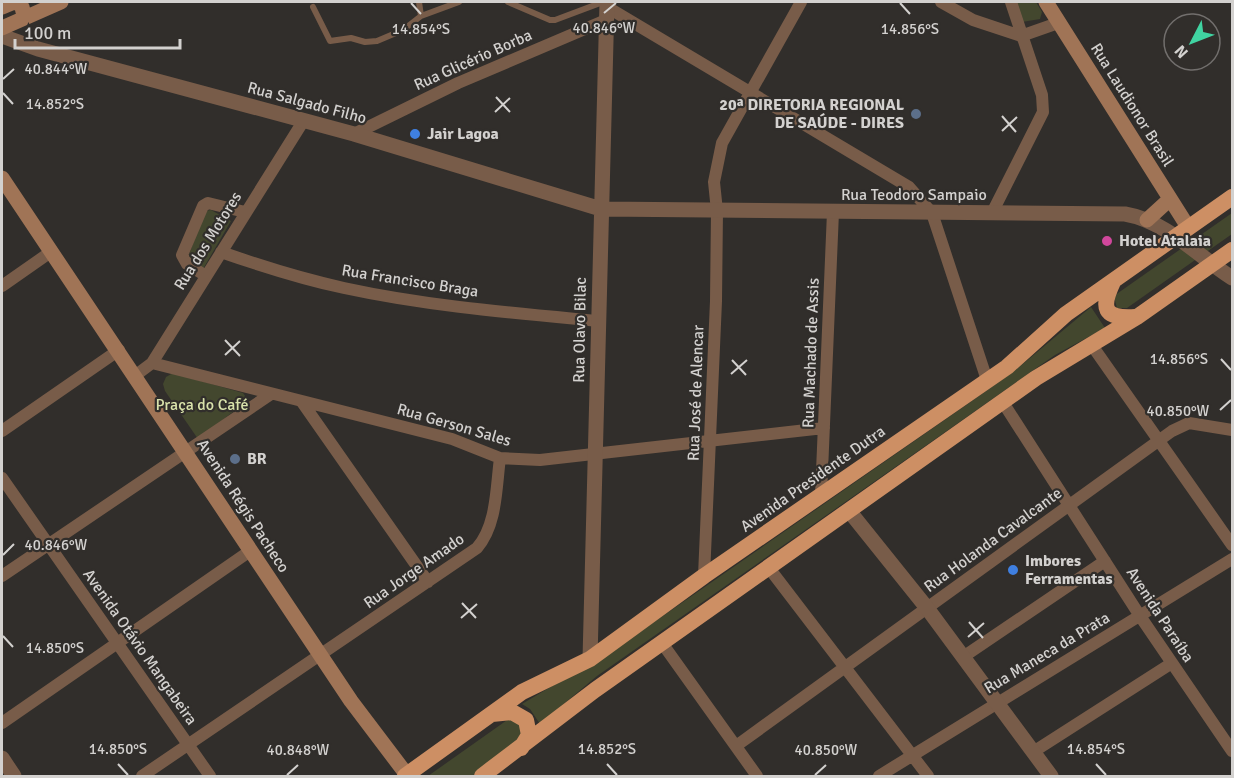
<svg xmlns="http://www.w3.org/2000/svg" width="1234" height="778" font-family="Signika,sans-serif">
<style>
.green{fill:#43472e}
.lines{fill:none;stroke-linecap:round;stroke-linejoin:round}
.service{stroke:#785c49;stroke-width:6}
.minor{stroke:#785c49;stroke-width:12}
.tertiary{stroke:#785c49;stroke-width:15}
.secondary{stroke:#a07456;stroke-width:15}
.trunk{stroke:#cd8f64;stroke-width:16}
.ticks{fill:none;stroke:#d3d1cf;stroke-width:2}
.service-dot{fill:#5c6f8a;stroke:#312e2b;stroke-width:2}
.shop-dot{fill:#3f7fe0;stroke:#312e2b;stroke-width:2}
.hotel-dot{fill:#d1479c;stroke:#312e2b;stroke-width:2}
.labels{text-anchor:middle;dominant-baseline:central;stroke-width:4.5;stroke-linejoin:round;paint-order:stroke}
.street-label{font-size:16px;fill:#d3d1cf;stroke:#312e2b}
.poi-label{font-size:16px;font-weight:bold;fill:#d3d1cf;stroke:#312e2b;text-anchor:start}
.park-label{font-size:16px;fill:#d9e2ab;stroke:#312e2b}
.ticks-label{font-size:15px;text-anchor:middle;fill:#d3d1cf;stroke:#312e2b;stroke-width:4.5;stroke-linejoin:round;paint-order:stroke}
</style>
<rect width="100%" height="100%" fill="#312e2b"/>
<path class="green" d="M1014 2H1036L1042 12 1040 19 1022 22Z
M211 210 231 221 203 269 188 257 205 211Z
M1232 213V234L1127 308H1117L1114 297 1118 293Z
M1091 307 1105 328 1055 355 597 676 540 724 530 709 522 704 624 643 982 394 1018 368Z
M173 373 243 393 248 400 198 439 165 391 163 384 166 377Z
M510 718 523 725 521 742 472 776H428Z"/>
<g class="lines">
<path class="service" d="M419 2 421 16
M508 2 550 20H555L603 2
M313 7 330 41 351 38 365 42 377 41 403 30 421 16 459 2"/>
<path class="minor" d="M941 2 973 20 1021 36 1058 23
M607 7 909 187 932 213 987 380
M354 134 458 83 606 20
M992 213 1043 112 1042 95 1011 2
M221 252C261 266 302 279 344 288 427 306 513 313 598 321
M206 276 187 264 182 255 203 206 208 203 245 212
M2 286 52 251
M1091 344 1232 545
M152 363 452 439 500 458 540 460 824 428
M136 375 152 363 304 120
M302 402 428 582
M1004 404 1140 616 1232 751
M2 431 119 350
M2 478 210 776
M821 495 833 212
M769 568 928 776
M2 576 271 394
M704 576 716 301 717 211 714 182 722 143 801 2
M662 643 757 776
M963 657 1105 561
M2 723 250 551
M736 746 1172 431 1189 423 1232 430
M1033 752 1172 663
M142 776 477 548C497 525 496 488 500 458
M879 776 1232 559"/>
<path class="tertiary" d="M2 36 38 49 354 134 601 209 1125 214C1166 221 1198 256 1232 278
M850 512 927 608 1051 776
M590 659 607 2
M2 758 14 776"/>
<path class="secondary" d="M17 2 22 7 24 16
M1046 2 1188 227
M2 7 14 2
M2 28 61 2
M2 178 351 701 407 775
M1147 220 1170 199"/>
<path class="trunk" d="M1113 282C1101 308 1103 319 1135 317
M492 714 512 712 526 720 529 735 521 748
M405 776 522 692 590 659 704 576 1007 367 1066 314 1232 197
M482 776 595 690 1036 378 1137 317 1232 250"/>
</g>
<path class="ticks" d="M411 3 421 14M900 3 910 14M604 13 616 3M3 79 14 69M3 93 13 104M496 97 510 112M495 112 510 98M1002 116 1016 132M1002 131 1017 117M225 340 240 356M225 355 240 341M1221 359 1231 370M732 360 746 375M731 374 747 360M1220 410 1231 400M3 555 14 544M462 603 476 618M461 618 477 604M969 622 983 638M3 636 13 647M968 637 984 623M118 764 128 775M607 764 617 775M1096 764 1106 775M287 775 298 765M815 775 826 765"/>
<g class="service-dot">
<circle cx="916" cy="114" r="6"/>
<circle cx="235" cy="459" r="6"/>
</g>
<g class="shop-dot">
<circle cx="415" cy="134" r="6"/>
<circle cx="1013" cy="570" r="6"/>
</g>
<circle class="hotel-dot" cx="1107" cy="241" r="6"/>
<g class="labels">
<g class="street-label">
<text transform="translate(473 60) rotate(-24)">Rua Glicério Borba</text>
<text transform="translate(307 103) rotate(15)">Rua Salgado Filho</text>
<text transform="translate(1132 105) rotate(58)">Rua Laudionor Brasil</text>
<text x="914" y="195">Rua Teodoro Sampaio</text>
<text transform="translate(208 241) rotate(-58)">Rua dos Motores</text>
<text transform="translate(410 281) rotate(9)">Rua Francisco Braga</text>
<text transform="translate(580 330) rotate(-89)">Rua Olavo Bilac</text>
<text transform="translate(811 353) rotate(-88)">Rua Machado de Assis</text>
<text transform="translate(696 393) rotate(-88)">Rua José de Alencar</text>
<text transform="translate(454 425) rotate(16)">Rua Gerson Sales</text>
<text transform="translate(813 479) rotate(-35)">Avenida Presidente Dutra</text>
<text transform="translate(243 506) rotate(57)">Avenida Régis Pacheco</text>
<text transform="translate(993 540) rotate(-36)">Rua Holanda Cavalcante</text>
<text transform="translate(414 571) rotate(-35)">Rua Jorge Amado</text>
<text transform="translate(1160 615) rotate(57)">Avenida Paraíba</text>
<text transform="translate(140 647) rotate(55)">Avenida Otávio Mangabeira</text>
<text transform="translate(1047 653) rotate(-31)">Rua Maneca da Prata</text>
</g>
<g class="poi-label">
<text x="904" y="105" text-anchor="end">20ª DIRETORIA REGIONAL<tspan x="904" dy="18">DE SAÚDE - DIRES</tspan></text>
<text x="427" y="134">Jair Lagoa</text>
<text x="1119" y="241">Hotel Atalaia</text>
<text x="247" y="459">BR</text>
<text x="1025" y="561">Imbores<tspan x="1025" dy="18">Ferramentas</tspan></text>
</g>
<g class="park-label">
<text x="202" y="405">Praça do Café</text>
</g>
</g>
<g class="ticks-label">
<text x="604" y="33">40.846°W</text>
<text x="910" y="34">14.856°S</text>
<text x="421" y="34">14.854°S</text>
<text x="56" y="74">40.844°W</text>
<text x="55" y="109">14.852°S</text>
<text x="1179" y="364">14.856°S</text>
<text x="1178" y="416">40.850°W</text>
<text x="56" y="550">40.846°W</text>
<text x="55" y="653">14.850°S</text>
<text x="118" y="754">14.850°S</text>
<text x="607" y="754">14.852°S</text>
<text x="1096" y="754">14.854°S</text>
<text x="298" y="755">40.848°W</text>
<text x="826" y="755">40.850°W</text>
</g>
<rect width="1234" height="778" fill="none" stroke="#d3d1cf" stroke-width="6"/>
<g transform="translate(1192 42) rotate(228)"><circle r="28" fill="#312e2b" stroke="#726f6d" stroke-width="1.5"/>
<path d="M0-4.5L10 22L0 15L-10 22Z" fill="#40d4a2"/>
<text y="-9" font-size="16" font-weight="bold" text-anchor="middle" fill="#d3d1cf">N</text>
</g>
<path d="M15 39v9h165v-9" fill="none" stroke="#d3d1cf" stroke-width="3"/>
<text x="24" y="39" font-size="18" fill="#d3d1cf" stroke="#312e2b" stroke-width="4.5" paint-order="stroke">100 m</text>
</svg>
